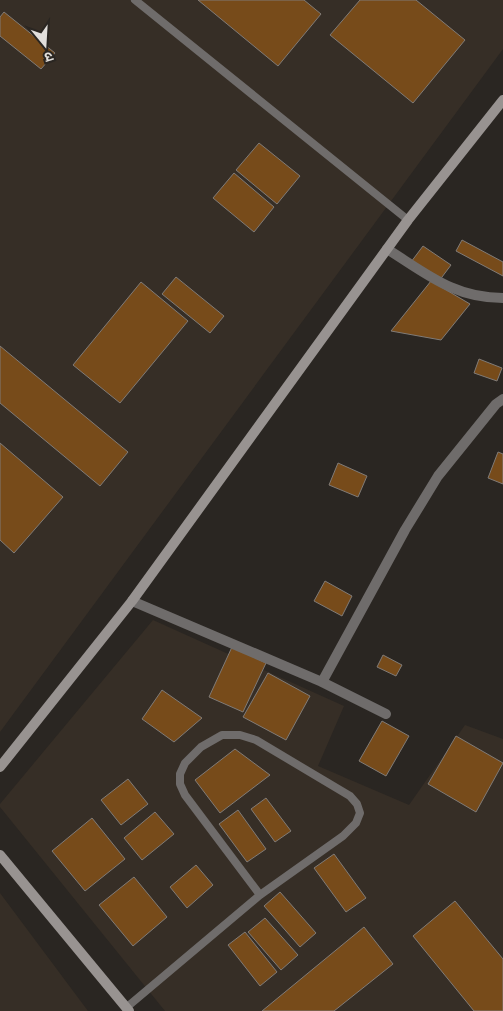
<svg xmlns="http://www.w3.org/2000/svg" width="503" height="1011" font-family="'Space Grotesk','Noto Sans Devanagari',sans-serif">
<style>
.built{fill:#362e26}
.building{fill:#774b1a;stroke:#807b77}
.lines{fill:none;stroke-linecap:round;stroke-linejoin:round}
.lane{stroke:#6f6c6b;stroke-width:8}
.street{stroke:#6f6c6b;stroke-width:10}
.secondary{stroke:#989391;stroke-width:10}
</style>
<rect width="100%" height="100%" fill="#2a2622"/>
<path class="built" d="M0 0H503V49L0 732Z
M153 620 344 706 318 766 409 805 465 725 503 739V1011H165L0 807V804Z
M0 893 88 1011H0Z"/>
<path class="building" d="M198 0H304L321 14 278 66Z
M360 0H416L465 40 413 103 330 35Z
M4 12 55 53 41 69 0 36V17Z
M259 143 300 176 277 204 236 170Z
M234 173 274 207 254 232 213 198Z
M462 240 503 262V276L456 251Z
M423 246 451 265 439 281 411 262Z
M176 277 224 316 210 333 162 294Z
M431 281 470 304 441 340 391 331Z
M141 282 188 321 120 403 73 365Z
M0 346 128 452 100 486 0 403Z
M479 359 502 368 497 381 474 373Z
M0 443 63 497 14 553 0 540Z
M498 452 503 454V484L488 478Z
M338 463 367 476 358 497 329 485Z
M325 581 352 596 342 616 314 601Z
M232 647 266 663 243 712 209 697Z
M383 655 402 665 396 676 377 667Z
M268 673 310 696 286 740 243 717Z
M162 690 202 718 174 742 142 719Z
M382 721 409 736 386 776 359 761Z
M456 736 503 763 476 812 428 784Z
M235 749 270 775 220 813 195 780Z
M128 779 148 804 121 825 101 800Z
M266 798 291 831 275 842 251 809Z
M238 810 266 849 247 862 219 824Z
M155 812 174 834 142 860 124 838Z
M92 818 125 859 85 891 52 851Z
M334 854 366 898 346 912 314 868Z
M196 865 213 885 187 908 170 887Z
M134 877 167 917 133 946 99 905Z
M280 892 316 933 300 947 264 906Z
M455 901 503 959V1011H474L413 936Z
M265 918 298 955 281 970 248 932Z
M364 927 393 964 334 1011H262Z
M245 932 277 972 260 986 228 945Z"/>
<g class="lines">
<path class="lane" d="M135 0 408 220
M127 1007 260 895 343 836 356 823 360 813 357 804 350 796 256 740 240 735H222L201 747 185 763 180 774V784L185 795 260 895"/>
<path class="street" d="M387 249C427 274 454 298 503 298
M132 601 322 682 386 714
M322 682 405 530 438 476 496 404 503 399"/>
<path class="secondary" d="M0 767 132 601 408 220 503 100
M0 855 129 1011"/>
</g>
<g transform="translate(45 45) rotate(162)" stroke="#2a2622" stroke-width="4" paint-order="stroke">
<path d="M0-4L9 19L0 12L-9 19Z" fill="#e1dedb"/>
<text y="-8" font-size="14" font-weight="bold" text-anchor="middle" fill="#e1dedb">उ</text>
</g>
</svg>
